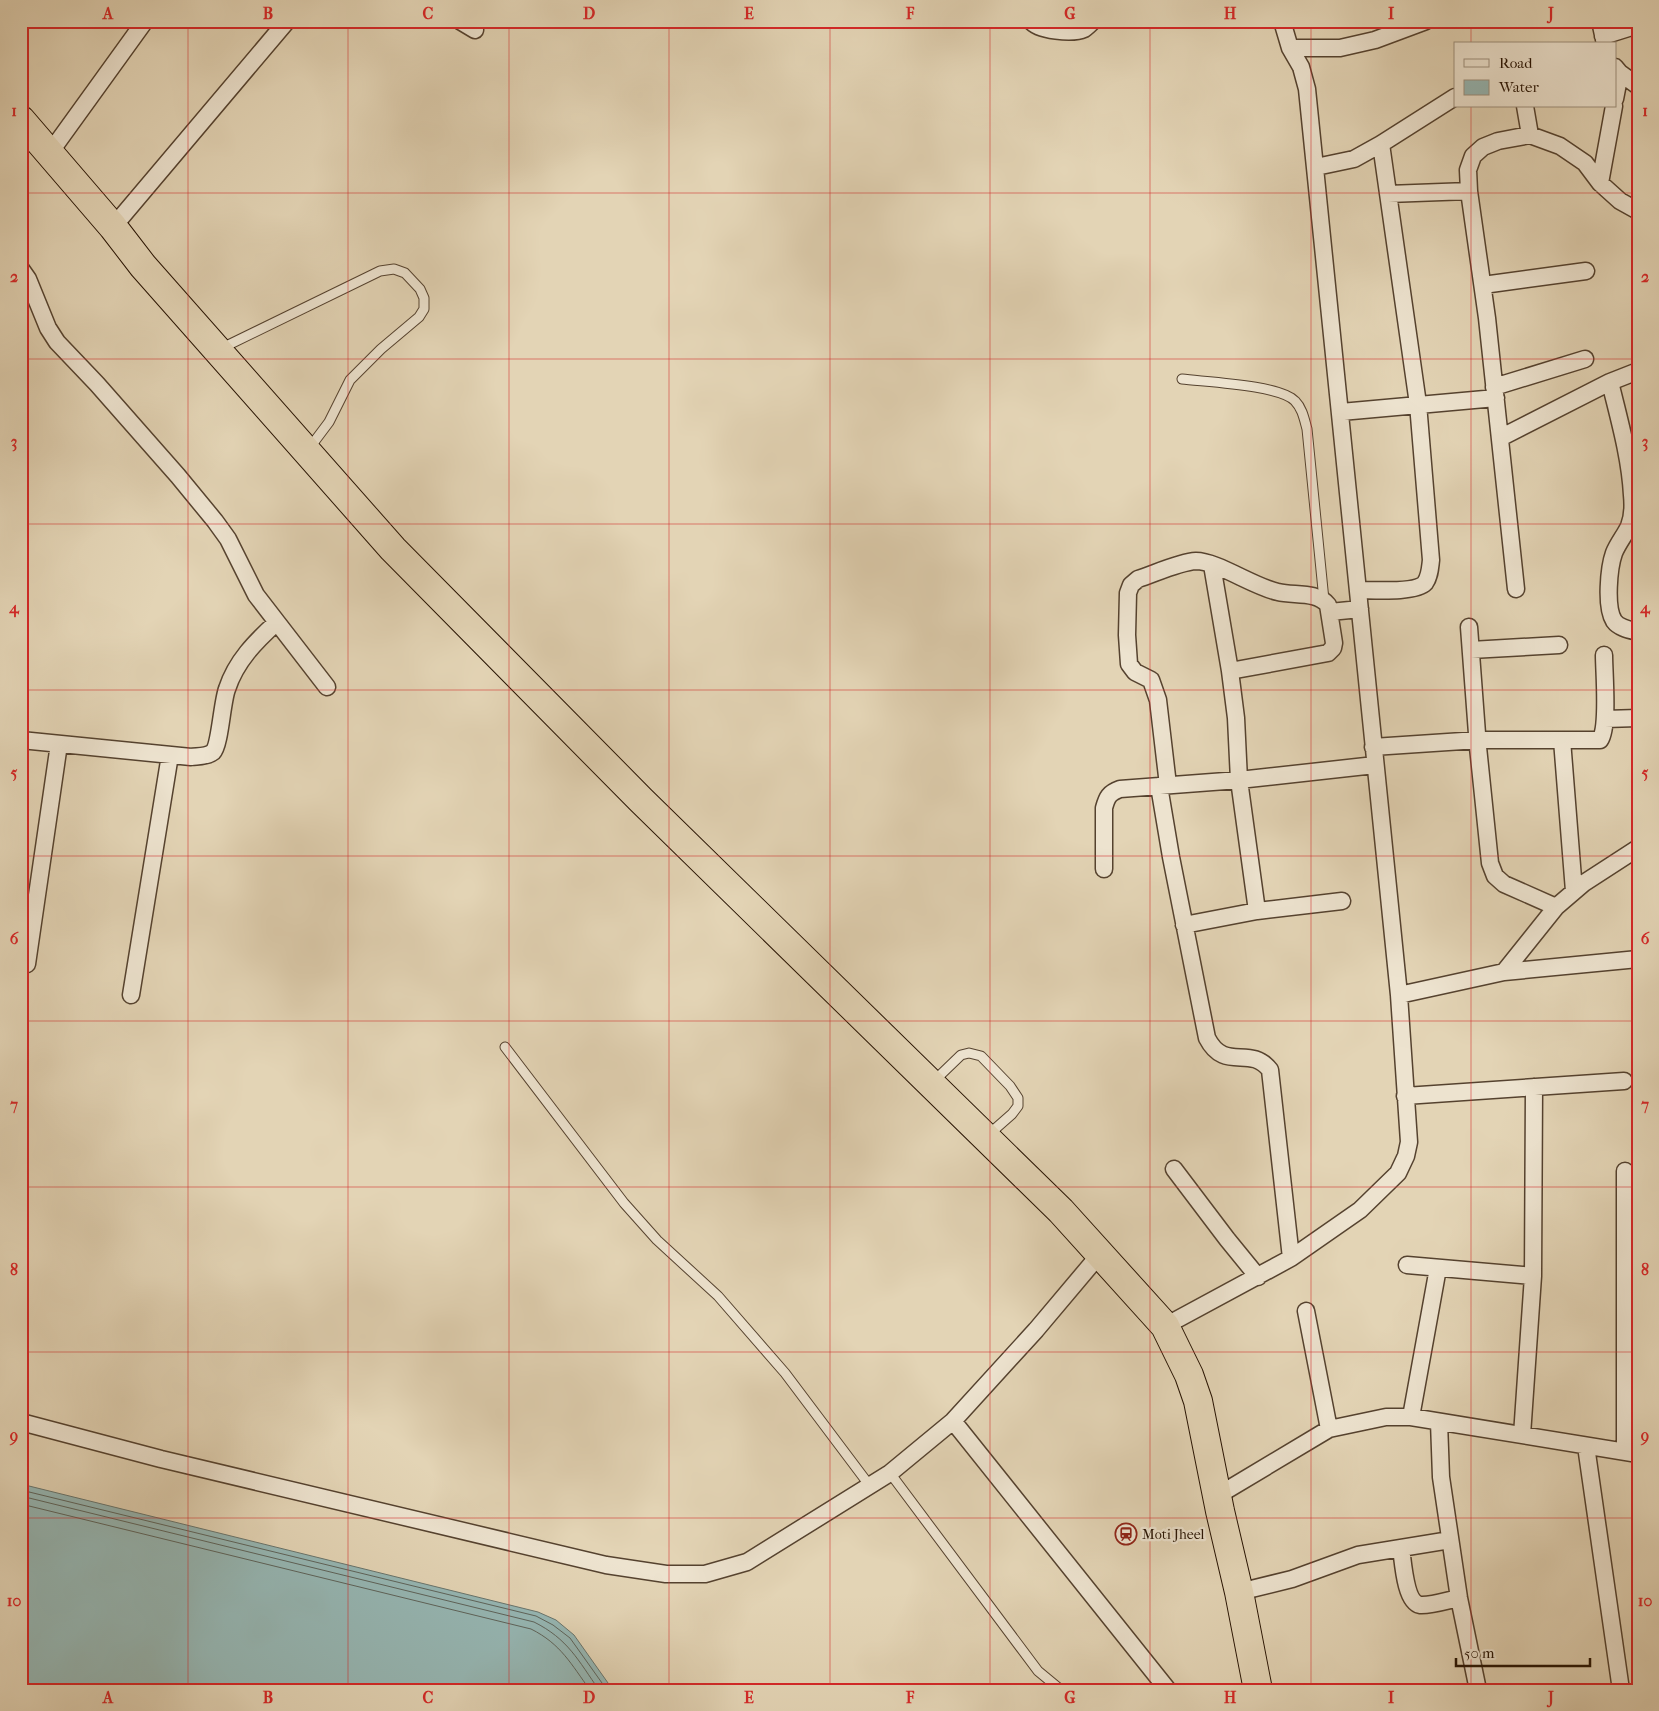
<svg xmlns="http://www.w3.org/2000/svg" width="1659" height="1711" font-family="'IM FELL French Canon',serif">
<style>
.water{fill:#96b7b4;stroke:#69756d}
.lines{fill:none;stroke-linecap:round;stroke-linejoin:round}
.shore{stroke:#5e645b;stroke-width:1}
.service-casing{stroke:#55422f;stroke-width:11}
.minor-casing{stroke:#55422f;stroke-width:19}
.trunk-casing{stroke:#261202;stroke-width:30}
.service{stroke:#ede3cf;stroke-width:9}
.minor{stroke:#ede3cf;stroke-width:16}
.trunk{stroke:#e3d4b5;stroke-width:28}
.grid{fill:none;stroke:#d62828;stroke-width:1;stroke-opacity:0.55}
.labels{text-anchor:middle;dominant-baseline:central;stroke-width:4.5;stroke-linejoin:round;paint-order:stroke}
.poi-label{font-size:14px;fill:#261202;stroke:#ede3cf;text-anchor:start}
.neatline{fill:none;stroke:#d62828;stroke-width:2}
.grid-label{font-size:16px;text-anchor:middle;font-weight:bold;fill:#d62828}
</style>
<rect width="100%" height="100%" fill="#e3d4b5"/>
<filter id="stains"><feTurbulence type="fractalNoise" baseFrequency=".004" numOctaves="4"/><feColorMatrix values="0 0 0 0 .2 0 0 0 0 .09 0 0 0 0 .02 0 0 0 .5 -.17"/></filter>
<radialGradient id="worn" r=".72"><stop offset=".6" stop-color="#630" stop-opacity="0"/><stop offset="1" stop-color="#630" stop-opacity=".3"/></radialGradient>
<path class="water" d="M21 1484 538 1612 556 1620 574 1635 613 1690H21Z"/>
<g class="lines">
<path class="shore" d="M21 1490 536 1616 553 1625 570 1638 607 1690
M21 1496 534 1622C568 1639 578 1660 599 1690
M21 1504 531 1629C561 1644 571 1664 590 1690"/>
<g class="service-casing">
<path id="service" d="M220 349 380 271 394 269 405 273 420 289 424 298V309L419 317 381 349 350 380 329 422 308 450
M1182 379C1206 382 1280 385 1295 401 1302 408 1304 418 1307 429L1324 600
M505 1047 624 1203 657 1240 718 1296 785 1373 870 1486
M933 1082 961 1055 969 1053 981 1056 1010 1086 1018 1098V1106L1012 1114 987 1136
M890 1473 1038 1671 1061 1690"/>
</g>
<g class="minor-casing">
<path id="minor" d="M460 21 475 30
M1031 21C1038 31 1073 34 1084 29 1087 27 1090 24 1093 21
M1600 21 1605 44
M1603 36 1638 25
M1290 48H1340L1375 40 1426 21
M1615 67 1620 73 1638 86
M1615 99 1620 73
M1525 106 1530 135
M49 154 145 21
M1316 167 1354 159 1381 144 1455 97
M1600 183 1614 106
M1388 194 1469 191
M113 227 287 21
M21 269 28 279 48 328 57 342 97 384 178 476 215 521 228 539 256 595 327 687
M1483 285 1586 271
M1610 382C1619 419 1630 457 1632 495 1633 505 1633 516 1629 526 1625 535 1618 543 1614 553 1609 567 1605 607 1614 621 1619 628 1630 630 1638 632
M1494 387 1585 359
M1341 412 1496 398
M1500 438 1610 382 1638 371
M1212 565 1230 671 1236 718 1239 780 1257 911
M1516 589 1487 318 1469 191 1468 170 1473 156 1483 147 1498 141 1530 135 1560 146 1585 163 1600 183 1620 201 1638 211
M1359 590C1373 590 1416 593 1425 583 1430 576 1430 568 1431 560L1418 404 1381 144
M1330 612 1360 609
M1469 627 1478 747 1490 863 1495 876 1504 884 1556 907
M1471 650 1559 645
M1605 719 1638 718
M21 740 191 757C197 756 207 757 213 752 220 745 222 702 227 689 236 661 256 641 277 622
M1562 740 1574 891
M1373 747 1478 740H1600C1609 727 1604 673 1604 655
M1168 785 1158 700 1151 680 1135 672 1129 664 1127 635 1128 593 1131 585 1138 579C1154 574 1179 562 1196 561 1217 561 1254 587 1278 592 1294 596 1317 591 1328 605L1334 643 1333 648 1328 653 1230 671
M1159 786 1171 857 1207 1038C1225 1073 1250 1044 1270 1070L1291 1258
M1104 869V808C1107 797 1109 793 1120 789L1239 780 1375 765
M1184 925 1257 911 1342 901
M27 964 59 744
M1504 972 1556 907 1584 883 1638 848
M131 995 170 755
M1399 995 1504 972 1638 959
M1405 1096 1624 1081
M1174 1169 1227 1239 1258 1277
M1625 1171V1451
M1407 1265 1533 1276
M1306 1311 1329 1429
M1165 1326 1291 1258 1360 1210 1398 1173 1406 1156 1409 1142 1399 995 1307 89 1301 67 1290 48 1282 21
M1411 1417 1438 1268
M953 1421 1168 1690
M21 1422 161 1459 606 1565 666 1574H705L747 1562 890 1473 953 1421 1036 1330 1100 1254
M1439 1422 1441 1477 1459 1598 1478 1690
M1522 1435 1533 1276 1534 1087
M1586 1446 1621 1690
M1217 1496 1329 1429 1386 1417H1411L1638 1454
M1401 1548C1403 1561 1405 1602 1420 1605 1430 1606 1449 1600 1459 1598
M1239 1592 1292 1579 1358 1555 1450 1540"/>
</g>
<g class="trunk-casing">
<path id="trunk" d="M21 120 113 227 143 266 393 549 641 800 1061 1211 1165 1326 1189 1375 1198 1401 1220 1511 1239 1592 1258 1690"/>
</g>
<use href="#service" class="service"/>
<use href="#minor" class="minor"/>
<use href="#trunk" class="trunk"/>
</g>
<path class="grid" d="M188 21V1690M348 21V1690M509 21V1690M669 21V1690M830 21V1690M990 21V1690M1150 21V1690M1311 21V1690M1471 21V44M1471 106V1690M21 193H1638M21 359H1638M21 524H1638M21 690H1638M21 856H1638M21 1021H1638M21 1187H1638M21 1352H1638M21 1518H1638"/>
<defs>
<g id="station-ring" transform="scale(1.125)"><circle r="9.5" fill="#ede3cf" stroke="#8f2418" stroke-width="1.5"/><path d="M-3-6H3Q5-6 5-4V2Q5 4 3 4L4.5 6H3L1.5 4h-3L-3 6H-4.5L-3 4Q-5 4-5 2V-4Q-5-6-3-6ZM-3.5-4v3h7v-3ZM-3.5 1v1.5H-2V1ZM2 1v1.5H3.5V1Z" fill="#8f2418"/></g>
</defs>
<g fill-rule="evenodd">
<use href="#station-ring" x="1126" y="1534"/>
</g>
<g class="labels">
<g class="poi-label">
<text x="1142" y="1534">Moti Jheel</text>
</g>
</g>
<rect width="1659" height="1711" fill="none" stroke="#e3d4b5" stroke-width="55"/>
<rect x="1454" y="42" width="162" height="65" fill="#ede3cf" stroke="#9d8f7d"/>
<rect x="1464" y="59" width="25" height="8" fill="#ede3cf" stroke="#9d8f7d"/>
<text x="1499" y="68" font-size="15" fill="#261202">Road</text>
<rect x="1464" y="80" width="25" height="15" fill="#96b7b4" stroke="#9d8f7d"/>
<text x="1499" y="92" font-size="15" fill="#261202">Water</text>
<path d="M1456 1658v8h134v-8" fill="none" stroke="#261202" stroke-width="2.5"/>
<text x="1464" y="1658" font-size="15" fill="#261202" stroke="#ede3cf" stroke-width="4" paint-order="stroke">50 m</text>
<rect x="28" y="28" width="1604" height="1656" class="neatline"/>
<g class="grid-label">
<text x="108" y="19">A</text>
<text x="268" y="19">B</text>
<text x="428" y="19">C</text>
<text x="589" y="19">D</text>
<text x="749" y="19">E</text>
<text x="910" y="19">F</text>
<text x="1070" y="19">G</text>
<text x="1230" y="19">H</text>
<text x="1391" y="19">I</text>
<text x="1551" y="19">J</text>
<text x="14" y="116">1</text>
<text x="1645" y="116">1</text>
<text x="14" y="282">2</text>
<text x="1645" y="282">2</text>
<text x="14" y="447">3</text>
<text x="1645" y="447">3</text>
<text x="14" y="613">4</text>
<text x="1645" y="613">4</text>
<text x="14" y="778">5</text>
<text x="1645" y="778">5</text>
<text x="14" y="944">6</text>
<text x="1645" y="944">6</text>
<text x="14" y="1110">7</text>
<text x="1645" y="1110">7</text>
<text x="14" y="1275">8</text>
<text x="1645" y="1275">8</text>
<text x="14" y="1441">9</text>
<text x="1645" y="1441">9</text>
<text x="14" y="1606">10</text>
<text x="1645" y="1606">10</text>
<text x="108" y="1703">A</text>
<text x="268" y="1703">B</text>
<text x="428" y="1703">C</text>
<text x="589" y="1703">D</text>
<text x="749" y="1703">E</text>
<text x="910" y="1703">F</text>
<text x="1070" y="1703">G</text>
<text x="1230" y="1703">H</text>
<text x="1391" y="1703">I</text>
<text x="1551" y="1703">J</text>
</g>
<rect width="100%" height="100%" filter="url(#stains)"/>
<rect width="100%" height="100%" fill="url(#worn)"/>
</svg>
